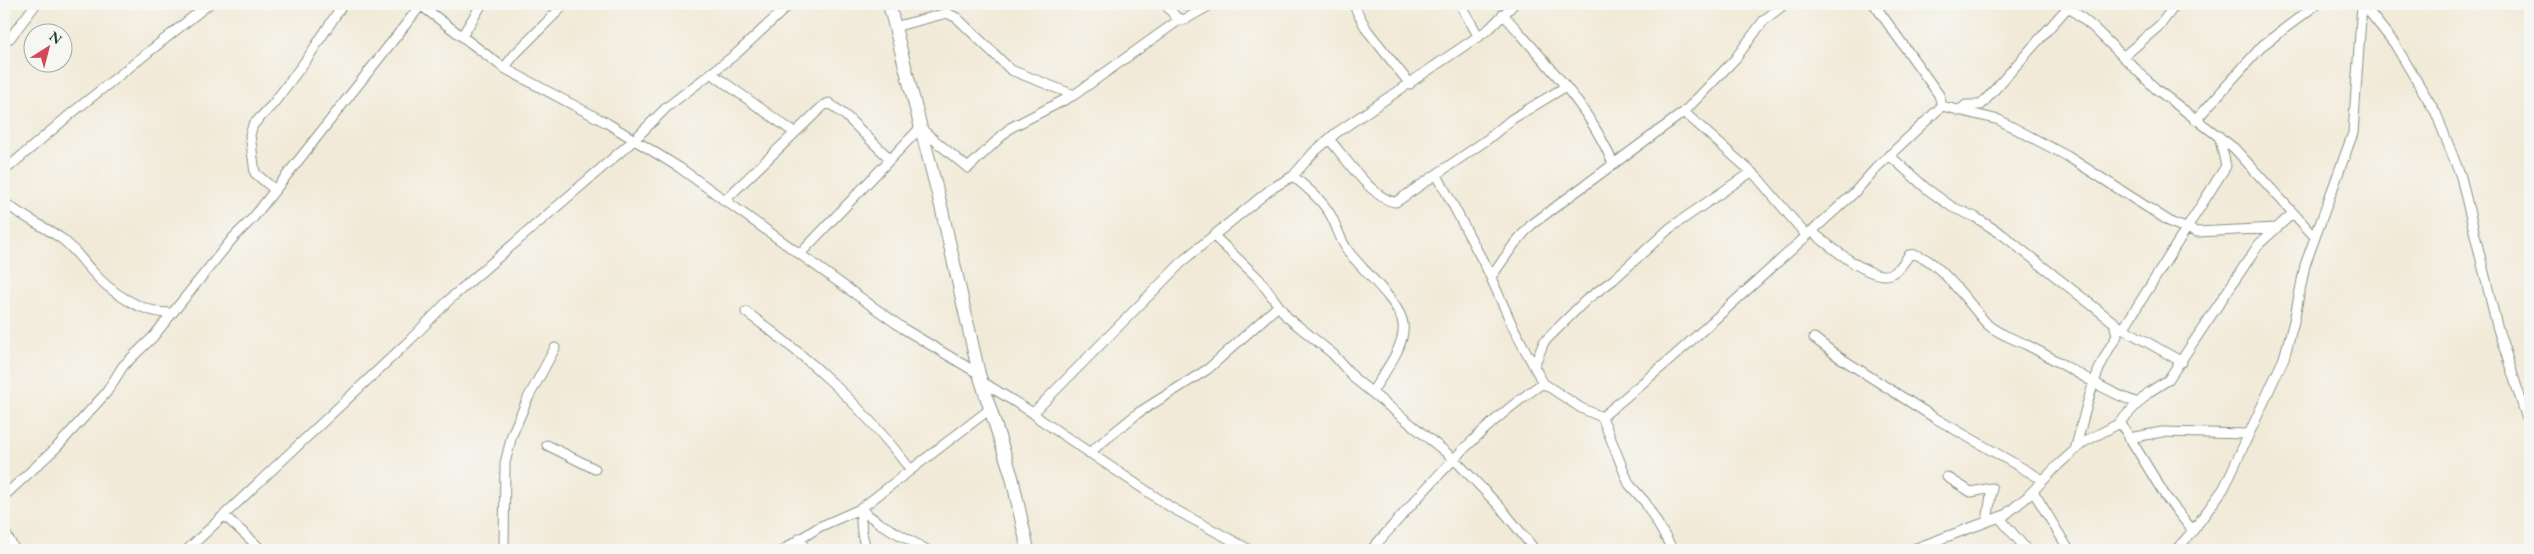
<svg xmlns="http://www.w3.org/2000/svg" width="2534" height="554" font-family="'EB Garamond',serif">
<style>
.lines{fill:none;stroke-linecap:round;stroke-linejoin:round}
.street-casing{stroke:#889486;stroke-width:11}
.secondary-casing{stroke:#889486;stroke-width:14}
.street{stroke:#fff;stroke-width:9}
.secondary{stroke:#fff;stroke-width:12}
</style>
<rect width="100%" height="100%" fill="#f6f6f2"/>
<filter id="ink" filterUnits="userSpaceOnUse"><feTurbulence type="fractalNoise" baseFrequency=".02" numOctaves="2"/><feDisplacementMap in="SourceGraphic" scale="10" xChannelSelector="R" yChannelSelector="G"/><feConvolveMatrix kernelMatrix="1 2 1 2 8 2 1 2 1" color-interpolation-filters="sRGB"/></filter>
<filter id="wash" filterUnits="userSpaceOnUse"><feTurbulence type="fractalNoise" baseFrequency=".0096" numOctaves="4" result="noise"/><feDisplacementMap in="SourceGraphic" scale="20" xChannelSelector="R" yChannelSelector="G"/><feGaussianBlur stdDeviation="1.12" result="paint"/><feColorMatrix in="noise" values="0 0 0 0 0 0 0 0 0 0 0 0 0 0 0 0 0 1.4 0 .05"/><feComposite in="paint" operator="in"/></filter>
<g filter="url(#wash)">
<rect width="100%" height="100%" fill="#f2ead8"/>
</g>
<g filter="url(#ink)">
<g class="lines">
<g class="street-casing">
<path id="street" d="M419 4 504 68 607 123 680 168 904 329 979 374
M1165 4 1176 17 1184 20 1212 4
M1353 4 1367 30 1410 84
M1460 4 1479 37
M2065 4 2094 28 2156 89 2234 148 2315 237
M2363 4 2394 43 2436 113 2461 177 2497 326 2530 428
M1503 14C1543 60 1591 108 1613 164
M894 27 947 13 957 18 1011 70 1074 95 1179 20
M462 36 482 4
M4 41 10 38 36 4
M2123 57 2160 25 2176 4
M504 68 515 54 565 4
M711 73 795 133
M1942 106 1999 120 2067 156 2172 223 2197 232 2276 228
M1959 111 1966 105H1981L2068 7
M1684 112 1757 177 1806 235
M2196 120 2263 45 2317 4
M1329 139C1344 156 1374 201 1396 202L1488 139 1512 119 1565 87
M1889 155 1927 189 1952 207 1975 217 2003 235 2117 325 2182 362
M4 171 73 112 209 4
M1437 175 1487 269 1513 327 1543 383 1581 408 1602 417 1672 358 1853 194 1877 167 1942 106 1939 95 1874 4
M1293 176C1306 187 1321 199 1330 214 1337 226 1340 240 1348 251 1361 269 1401 303 1403 324 1406 346 1383 374 1372 392
M275 190 255 173 250 135 253 125 273 104 309 56 343 4
M724 201 823 106 829 103 847 117 890 159
M4 202C22 217 44 226 62 239 74 248 81 259 91 270 110 292 141 313 170 313
M1811 231C1826 243 1871 282 1890 274 1900 270 1903 263 1909 255 1932 249 1973 309 1987 324 1999 335 2013 338 2027 345 2065 364 2099 389 2138 403
M1215 237 1259 279 1287 317 1333 354 1355 379 1453 458 1501 508 1535 550
M800 254 920 128 968 168 1010 128 1074 95
M1491 277 1515 243 1531 225 1684 112 1735 59 1764 20 1785 4
M746 312C812 360 861 405 911 470
M2123 329 2226 166 2219 136
M1814 338 1839 357 1935 418 2043 480
M1534 366 1544 342 1586 300 1613 280 1670 228 1751 172
M981 381 1033 413 1041 420 1172 508 1250 550
M1033 413 1186 258 1271 189 1293 176 1313 153 1336 133 1489 29 1514 4
M1602 417 1629 484 1645 502 1673 550
M2120 422 2166 497 2193 531
M2129 438 2162 432 2249 434
M547 445 595 469
M2075 450C2086 409 2093 371 2117 336L2114 322
M1089 453 1138 413 1208 369 1278 306
M1947 477 1971 492 1992 488 1987 522
M2033 491 2069 550
M4 496 56 448 106 393 123 366 153 337 233 238 253 218 421 5
M860 509 879 523 927 550
M860 509 862 533 866 550
M225 516 262 550
M1999 517 2027 550
M4 531 15 550
M800 538 805 550
M187 550 410 340 451 298 634 140 667 107 736 54 790 4
M504 550 505 463 512 435 527 400 555 348
M783 550 819 527 860 509 990 409
M1371 550C1425 490 1475 429 1543 383
M1911 550 2005 515 2027 497 2058 465 2084 442 2118 424 2149 392 2168 380 2259 244 2293 213
M2176 550 2192 532 2224 488 2284 358 2294 321 2305 265 2353 133 2362 4"/>
</g>
<g class="secondary-casing">
<path id="secondary" d="M889 4 941 206 979 374 1012 477 1028 550"/>
</g>
<use href="#street" class="street"/>
<use href="#secondary" class="secondary"/>
</g>
</g>
<rect width="2534" height="554" fill="none" stroke="#f6f6f2" stroke-width="20"/>
<g transform="translate(48 48) rotate(36)"><circle r="24" fill="#f6f6f2" stroke="#a0aca6"/>
<path d="M0-4L9 19L0 12L-9 19Z" fill="#d1495b"/>
<text y="-8" font-size="14" font-weight="bold" text-anchor="middle" fill="#1f3d34">N</text>
</g>
</svg>
